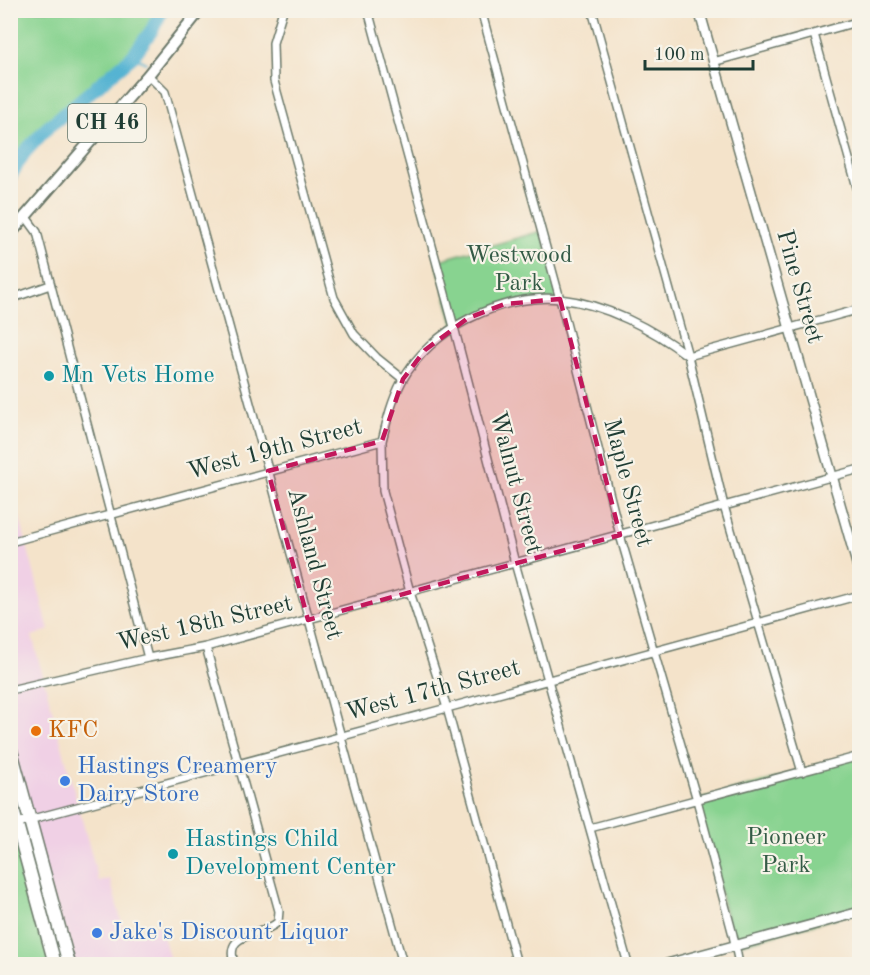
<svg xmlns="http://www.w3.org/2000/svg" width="870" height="975" font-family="'Old Standard TT',serif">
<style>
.built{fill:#f0d0e5}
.green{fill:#88d390;stroke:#548862;stroke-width:1.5}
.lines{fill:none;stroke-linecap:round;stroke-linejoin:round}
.stream{stroke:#54b3d2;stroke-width:2}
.river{stroke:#54b3d2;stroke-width:14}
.street-casing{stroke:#6a7768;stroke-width:10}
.secondary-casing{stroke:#6a7768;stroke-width:12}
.primary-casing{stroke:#6a7768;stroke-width:14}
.highway-casing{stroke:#6a7768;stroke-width:15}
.street{stroke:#fff;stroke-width:7}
.secondary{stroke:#fff;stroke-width:9}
.primary{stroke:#fff;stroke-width:10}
.highway{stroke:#fff;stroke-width:12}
.marked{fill:#c2185b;fill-opacity:0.2;stroke:#c2185b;stroke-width:4.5;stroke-dasharray:12 8;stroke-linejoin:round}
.culture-dot{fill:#0f9aa8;stroke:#f7f3e8;stroke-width:2}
.food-dot{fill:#e8710a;stroke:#f7f3e8;stroke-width:2}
.shop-dot{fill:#3f7fe0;stroke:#f7f3e8;stroke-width:2}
.labels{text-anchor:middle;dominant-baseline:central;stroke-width:4.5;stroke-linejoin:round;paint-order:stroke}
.shield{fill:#f7f3e8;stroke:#60746a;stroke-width:1.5}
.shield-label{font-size:22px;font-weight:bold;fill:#1f3d34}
.park-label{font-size:24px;fill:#345b46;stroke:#f7f3e8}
.street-label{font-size:24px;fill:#1f3d34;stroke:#f7f3e8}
.culture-label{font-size:24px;fill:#0d838f;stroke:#f7f3e8;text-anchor:start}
.food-label{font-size:24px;fill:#c56008;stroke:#f7f3e8;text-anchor:start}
.shop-label{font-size:24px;fill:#366cbe;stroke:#f7f3e8;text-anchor:start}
</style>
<rect width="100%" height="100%" fill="#f7f3e8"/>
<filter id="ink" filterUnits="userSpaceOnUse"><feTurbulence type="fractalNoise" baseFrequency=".0167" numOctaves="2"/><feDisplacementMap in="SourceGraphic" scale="12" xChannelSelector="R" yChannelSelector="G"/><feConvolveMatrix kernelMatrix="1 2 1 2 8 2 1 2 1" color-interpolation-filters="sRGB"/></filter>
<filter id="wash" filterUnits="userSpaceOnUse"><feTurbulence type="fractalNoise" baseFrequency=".008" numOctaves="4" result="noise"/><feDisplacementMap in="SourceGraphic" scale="24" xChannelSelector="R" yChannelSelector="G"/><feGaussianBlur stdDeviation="1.35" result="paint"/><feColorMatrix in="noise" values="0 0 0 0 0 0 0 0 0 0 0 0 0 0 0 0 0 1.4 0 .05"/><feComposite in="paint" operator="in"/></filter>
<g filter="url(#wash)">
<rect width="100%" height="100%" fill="#f4e3ca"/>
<path class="built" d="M10 480 49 630 32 636 99 882 110 879 125 935 160 925 171 964H69L11 747Z"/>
<path class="green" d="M11 10 162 11 152 30 133 56 46 129 24 153 11 176Z
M542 231 560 299 521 301 454 327 436 261Z
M859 756V912L734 946 697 800Z
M17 823 55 964H11L10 825Z"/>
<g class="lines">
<path class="stream" d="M133 56 146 63"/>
<path class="river" d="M10 176 24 153 46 129 133 56 152 30 162 10"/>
</g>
</g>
<g filter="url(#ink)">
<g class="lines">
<g class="street-casing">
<path id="street" d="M283 10 273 43 274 81 334 298 354 334 377 358 403 379
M368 10 454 327 515 563 628 964
M481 10 560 299 620 535 697 800 733 935 739 964
M592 10 688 356 724 506 802 772
M814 34 860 198
M713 62 860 21
M148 75 165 92 403 964
M26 217 37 232 148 658
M10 299 50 285
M382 441 383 491 410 592 447 708 517 964
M10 542 382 441C387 420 392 400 402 381 430 329 502 293 560 299 605 304 653 329 688 356L860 309
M206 647 279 911 278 922C259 939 224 930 234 964
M10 690 148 658 206 647 860 469
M10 825 447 708 860 595
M590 828 860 756"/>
</g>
<g class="secondary-casing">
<path id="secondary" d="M699 10 860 574
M667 964 860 912"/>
</g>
<g class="primary-casing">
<path id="primary" d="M10 234 148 75 200 10"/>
</g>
<g class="highway-casing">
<path id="highway" d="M10 747 69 964
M10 799 55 964"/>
</g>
<use href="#street" class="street"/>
<use href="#secondary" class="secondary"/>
<use href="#primary" class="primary"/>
<use href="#highway" class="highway"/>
</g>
</g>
<path class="marked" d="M560 299 620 535 308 620 268 471 382 441 403 379 425 350 468 318 505 304Z"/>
<g class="culture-dot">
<circle cx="49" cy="376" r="6"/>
<circle cx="173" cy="854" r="6"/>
</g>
<circle class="food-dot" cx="36" cy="731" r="6"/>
<g class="shop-dot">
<circle cx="65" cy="781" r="6"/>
<circle cx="97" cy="933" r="6"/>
</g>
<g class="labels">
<rect class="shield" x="68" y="104" width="78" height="38" rx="4.5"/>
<g class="shield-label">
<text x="107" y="123">CH 46</text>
</g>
<g class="park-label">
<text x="519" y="256">Westwood<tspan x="519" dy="28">Park</tspan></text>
<text x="786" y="838">Pioneer<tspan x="786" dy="28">Park</tspan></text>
</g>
<g class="street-label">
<text transform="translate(799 287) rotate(74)">Pine Street</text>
<text transform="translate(275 450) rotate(-15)">West 19th Street</text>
<text transform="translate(515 483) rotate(75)">Walnut Street</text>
<text transform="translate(627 483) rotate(75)">Maple Street</text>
<text transform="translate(314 564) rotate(75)">Ashland Street</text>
<text transform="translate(205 624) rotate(-13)">West 18th Street</text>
<text transform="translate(433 691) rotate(-15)">West 17th Street</text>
</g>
<g class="culture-label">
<text x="61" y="376">Mn Vets Home</text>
<text x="185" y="840">Hastings Child<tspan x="185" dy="28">Development Center</tspan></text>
</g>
<g class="food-label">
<text x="48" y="731">KFC</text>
</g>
<g class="shop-label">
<text x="77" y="767">Hastings Creamery<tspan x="77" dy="28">Dairy Store</tspan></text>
<text x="109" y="933">Jake's Discount Liquor</text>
</g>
</g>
<rect width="870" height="975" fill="none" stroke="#f7f3e8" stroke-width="36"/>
<path d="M645 60v9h108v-9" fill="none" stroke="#1f3d34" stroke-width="3"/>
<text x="654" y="60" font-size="18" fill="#1f3d34" stroke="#f7f3e8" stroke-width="4.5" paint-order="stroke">100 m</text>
</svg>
